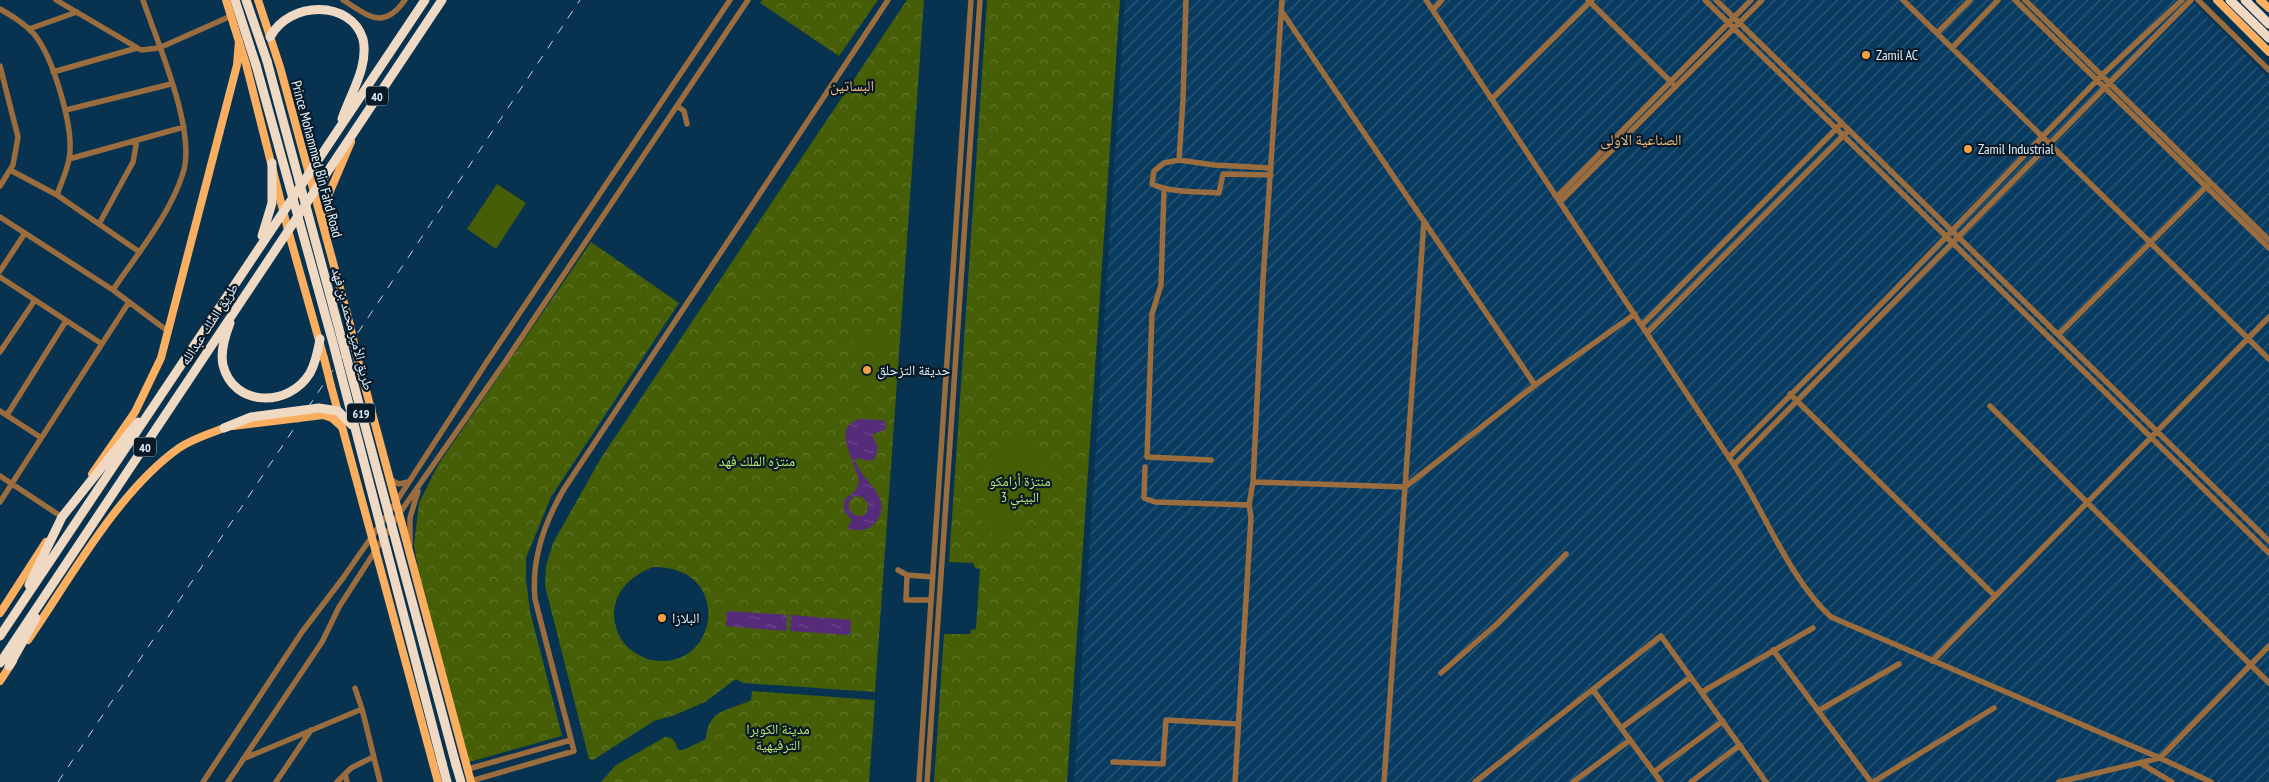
<svg xmlns="http://www.w3.org/2000/svg" width="2269" height="782" font-family="'PT Sans Narrow','Noto Naskh Arabic',sans-serif">
<style>
.industrial{fill:url(#industrial-furrows)}
.forest{fill:url(#forest-crowns);fill-rule:evenodd}
.pitch{fill:#465e06;fill-rule:evenodd}
.water{fill:url(#water-ripples);fill-rule:evenodd}
.lines{fill:none;stroke-linecap:round;stroke-linejoin:round}
.minor{stroke:#9b6d3e;stroke-width:5.5}
.major{stroke:#faae60;stroke-width:8}
.highway{stroke:#f0d9c3;stroke-width:9}
.rail{stroke:#c4d5e4;stroke-width:1;stroke-dasharray:9 9;stroke-linecap:butt}
.major-bridge{stroke:#faae60;stroke-width:8}
.highway-bridge{stroke:#f0d9c3;stroke-width:9}
.poi-dot{fill:#f5a246;stroke:#081927;stroke-width:2}
.labels{text-anchor:middle;dominant-baseline:central;stroke-width:4.5;stroke-linejoin:round;paint-order:stroke}
.shield{fill:#081927;stroke:#a3b1be;stroke-width:1}
.shield-label{font-size:12px;font-weight:bold;fill:#e5f2fe}
.poi-label{font-size:14px;fill:#e5f2fe;stroke:#081927;text-anchor:start}
.street-label{font-size:14px;fill:#e5f2fe;stroke:#081927}
.park-label{font-size:14px;fill:#c0eb6e;stroke:#081927}
.neighbourhood-label{font-size:15px;fill:#f5bb81;stroke:#081927}
</style>
<defs>
<pattern id="industrial-furrows" width="10" height="10" patternUnits="userSpaceOnUse" patternTransform="scale(1.25)"><rect width="10" height="10" fill="#083b5f"/><path d="M-1 1l2-2M0 10L10 0M9 11l2-2" fill="none" stroke="#2c5877"/></pattern>
<pattern id="forest-crowns" width="20" height="18" patternUnits="userSpaceOnUse" patternTransform="scale(1.25)"><rect width="20" height="18" fill="#465e06"/><path d="M2 6a3 3 0 1 1 6 0M12 15a3 3 0 1 1 6 0" fill="none" stroke="#61762b"/></pattern>
<pattern id="water-ripples" width="26" height="14" patternUnits="userSpaceOnUse" patternTransform="scale(1.25)"><rect width="26" height="14" fill="#552b7a"/><path d="M2 4q2-2 4 0t4 0M15 11q2-2 4 0t4 0" fill="none" stroke="#6d4a8e"/></pattern>
</defs>
<rect width="100%" height="100%" fill="#073250"/>
<path class="industrial" d="M1125 0H2191L2269 78V782H1074Z"/>
<path class="forest" d="M762 0H878L839 56 760 3Z
M907 0H924L875 692 743 683 736 679 705 702 675 715 654 721 593 760 589 759 545 586 546 566 553 543 601 458ZM653 567C735 566 719 673 651 660 640 657 627 649 621 639 603 606 622 579 653 567Z
M987 0H1120L1067 782H934L944 634H970L971 630 976 629 980 569 975 568 973 563 949 562Z
M591 242 679 303 551 497 526 558V580L530 611 562 736 469 762 420 580 414 545 419 503 438 465Z
M752 691 875 700 869 782H601L616 765 665 737C673 736 676 743 678 750H683L706 739C708 708 729 711 751 700Z"/>
<path class="pitch" d="M497 184 526 203 496 249 467 229Z
M876 330 889 340C897 364 862 390 854 413L849 412 861 383 860 379 851 372 857 363C849 352 851 341 861 333ZM871 343 880 346 884 355 880 363 872 367 864 365 859 357 863 346Z
M1016 432 1064 484 1032 513 984 462Z
M993 499 1018 526 1000 542 976 515Z"/>
<path class="water" d="M860 419 882 420 885 422 886 429 872 435 878 447 875 458 869 461 858 458 855 460C861 481 895 498 876 522 869 531 858 531 847 529L852 519C844 514 842 508 845 499L855 491 859 483C859 465 828 427 860 419ZM855 496 863 497 868 504 867 512 862 516 854 515 849 509V502Z
M727 611 787 615 786 631 726 626Z
M791 615 851 620 850 635 790 631Z"/>
<g class="lines">
<path class="minor" d="M56 0 141 50 159 48 231 16
M343 0C369 16 383 31 405 0
M1426 0C1529 154 1631 308 1732 462 1764 510 1789 579 1831 617L2160 758 2269 646
M1588 0 1672 83
M1705 0 2269 553
M1716 0 2269 541
M1903 0 2269 359
M2015 0 2269 248
M2025 0 2269 240
M2198 0 2269 70
M0 9C12 16 24 23 34 34 53 57 75 129 69 159 67 171 61 183 57 195
M1433 10 1442 0
M1282 12 1535 385
M29 29 77 12
M1937 33 1970 0
M1952 48 1998 0
M0 66 18 137 13 165 0 186
M53 72 137 48
M1492 99 1592 0
M677 106 684 111 687 124
M66 110 171 84
M69 159 184 127
M1179 160 1183 100 1186 0
M10 170 57 195 138 251
M1271 175 1223 174 1219 193C1197 191 1171 193 1152 184L1154 171 1164 163 1179 160 1214 165 1271 168
M1164 190 1161 285 1152 314 1147 457 1211 460
M1557 197 1751 0
M1560 202 1762 0
M0 217 113 290 169 332
M99 224 133 162 137 140
M0 271 25 233
M0 277 102 344
M113 290C137 254 170 215 183 173 197 131 157 42 143 0
M1642 325 1839 126
M1647 333 1849 130
M2059 334 2207 186
M0 352 35 300
M1790 394 1994 595
M1990 406 2269 683
M0 411 40 437
M7 415 66 321
M1729 457 1890 295 2102 75 2182 0
M1734 465 2191 0
M1145 467 1144 498 1155 502 1249 505
M0 476 62 517
M389 479 399 484 408 482
M1253 482 1405 487 1535 385 1635 314
M0 502 129 302
M410 545V518L418 491
M898 570 907 575 933 577
M907 575 906 600H931
M1773 650 1871 782
M1932 661 2269 317
M1441 673 1498 623 1566 554
M355 688 362 709
M1593 690 1661 782
M1702 692 1813 628
M1818 711 1899 664
M1621 728 1691 677
M243 759 362 709 380 782
M1113 762 1163 764 1166 720 1238 724
M2140 763 2172 782
M468 769 571 740
M1654 772 1723 721
M345 774 347 782
M471 781 574 751 535 599C531 559 544 523 564 489L888 0
M203 782 302 632 343 578 396 502 488 360 730 0
M228 782 322 642 339 607 399 514 505 362 748 0
M276 782 311 730
M337 782 351 768 373 757
M919 782 971 0
M927 782 980 0
M1235 782 1251 517 1249 505 1253 482 1263 280 1282 0
M1384 782 1424 221
M1475 782 1661 636 1766 782
M1573 782 1630 740
M1691 782 1740 745
M1873 782 1994 708
M2059 782 2160 758 2211 782"/>
<path class="major" d="M226 0 246 64 288 230 324 358
M258 0 280 67 350 325
M2217 0 2269 52
M2260 0 2269 8
M327 228 328 196 351 142
M356 353 471 782
M331 386 438 782
M92 474 135 412 161 358 237 65 239 41
M0 613 46 542
M28 640C70 579 118 491 179 448 192 439 208 434 224 428
M0 681 13 661"/>
<path class="highway" d="M235 0 256 65
M246 0 267 61
M2230 0 2269 38
M2245 0 2269 24
M270 37C290 0 351 0 363 39 369 67 350 94 342 119
M262 236 272 203V163
M230 323C225 336 220 351 223 365 233 407 289 408 310 373 316 362 318 351 320 339
M29 585 62 517 138 422
M0 636 425 0
M0 663 442 0
M9 666 36 618
M442 763 447 782
M456 765 461 782"/>
<path class="rail" d="M58 782 580 0"/>
<path class="major-bridge" d="M350 325 356 353
M324 358 331 386
M233 426 323 415 332 418 342 427"/>
<path class="highway-bridge" d="M267 61 456 765
M256 65 333 343 442 763
M224 428 251 417 319 408 338 411 352 425"/>
</g>
<g class="poi-dot">
<circle cx="1866" cy="55" r="5"/>
<circle cx="1968" cy="149" r="5"/>
<circle cx="867" cy="370" r="5"/>
<circle cx="662" cy="618" r="5"/>
</g>
<g class="labels">
<g class="shield">
<rect x="366" y="86.5" width="22" height="19" rx="4"/>
<rect x="347" y="403.5" width="28" height="19" rx="4"/>
<rect x="134" y="437.5" width="22" height="19" rx="4"/>
</g>
<g class="shield-label">
<text x="377" y="96">40</text>
<text x="361" y="413">619</text>
<text x="145" y="447">40</text>
</g>
<g class="poi-label">
<text x="1876" y="55">Zamil AC</text>
<text x="1978" y="149">Zamil Industrial</text>
<text x="877" y="370">حديقة التزحلق</text>
<text x="672" y="618">البلازا</text>
</g>
<g class="street-label">
<text transform="translate(317 159) rotate(75)">Prince Mohammed Bin Fahd Road</text>
<text transform="translate(209 324) rotate(-57)">طريق الملك عبدالله</text>
<text transform="translate(353 329) rotate(75)">طريق الأمير محمد بن فهد</text>
</g>
<g class="park-label">
<text x="757" y="461">منتزه الملك فهد</text>
<text x="1020" y="481">منتزة أرامكو<tspan x="1020" dy="16">البيئي 3</tspan></text>
<text x="778" y="729">مدينة الكوبرا<tspan x="778" dy="16">الترفيهية</tspan></text>
</g>
<g class="neighbourhood-label">
<text x="852" y="85">البساتين</text>
<text x="1641" y="139">الصناعية الاولى</text>
</g>
</g>
</svg>
